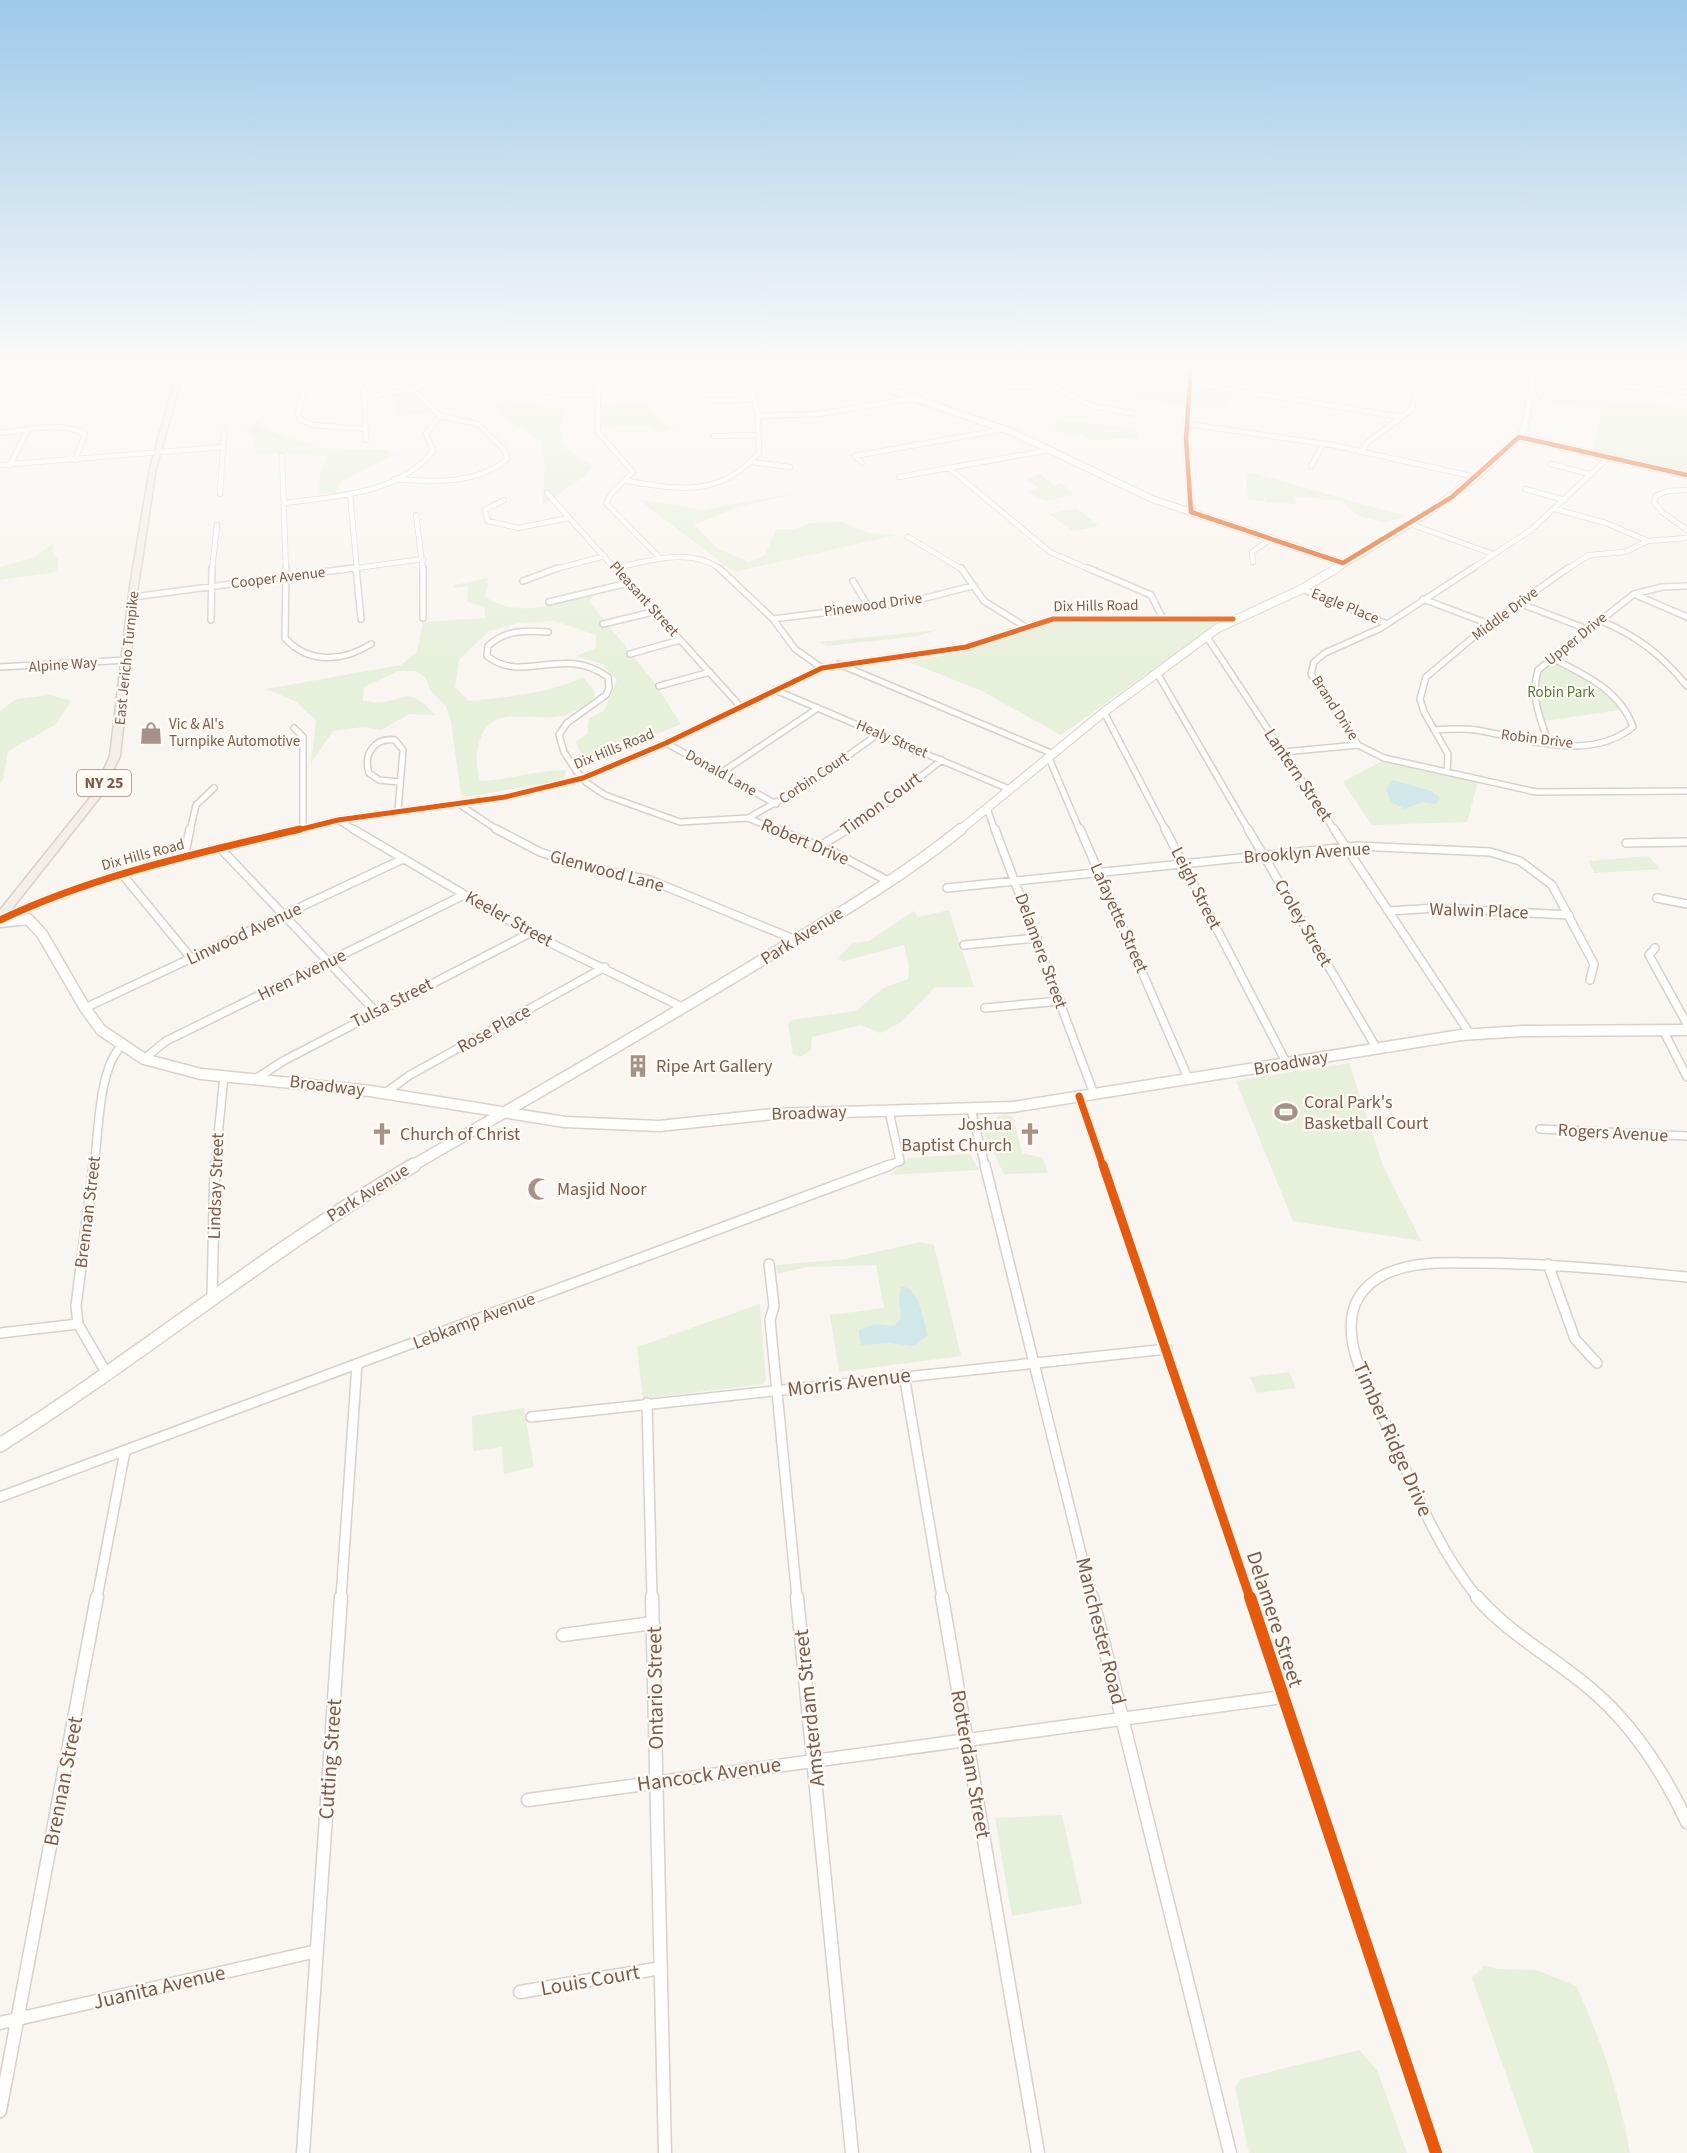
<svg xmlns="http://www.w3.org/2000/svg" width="1687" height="2153" font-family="'Source Sans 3',sans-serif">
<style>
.green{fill:#e7f0db}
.water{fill:#d0e8ea}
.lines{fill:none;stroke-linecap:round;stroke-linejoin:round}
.street-far4-casing{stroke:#d7d1cb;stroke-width:6}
.street-far3-casing{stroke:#d7d1cb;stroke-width:8}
.street-far2-casing{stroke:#d7d1cb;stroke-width:10}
.street-far1-casing{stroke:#d7d1cb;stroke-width:12}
.street-casing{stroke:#d7d1cb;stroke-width:15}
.secondary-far3-casing{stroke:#d9d2cb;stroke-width:8}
.secondary-far2-casing{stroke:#d9d2cb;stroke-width:10}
.secondary-far1-casing{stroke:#d9d2cb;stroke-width:13}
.secondary-casing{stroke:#d9d2cb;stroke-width:16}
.primary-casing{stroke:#dad1cc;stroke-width:3}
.street-far4{stroke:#fefefd;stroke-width:4.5}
.street-far3{stroke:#fefefd;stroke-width:5}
.street-far2{stroke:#fefefd;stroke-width:7}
.street-far1{stroke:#fefefd;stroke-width:9}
.street{stroke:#fefefd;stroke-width:12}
.secondary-far3{stroke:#fefefd;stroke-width:6}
.secondary-far2{stroke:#fefefd;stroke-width:8}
.secondary-far1{stroke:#fefefd;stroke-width:10}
.secondary{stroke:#fefefd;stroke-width:13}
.primary{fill:#f3eee8;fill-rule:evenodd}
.cycleway-far4-casing{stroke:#fffaf3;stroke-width:7}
.cycleway-far3-casing{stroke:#fffaf3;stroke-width:8}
.cycleway-far2-casing{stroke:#fffaf3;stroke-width:10}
.cycleway-far1-casing{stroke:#fffaf3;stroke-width:13}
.cycleway-casing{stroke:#fffaf3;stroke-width:16}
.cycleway-far4{stroke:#e8590c;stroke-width:4.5}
.cycleway-far3{stroke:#e8590c;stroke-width:5}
.cycleway-far2{stroke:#e8590c;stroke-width:7}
.cycleway-far1{stroke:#e8590c;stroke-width:9}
.cycleway{stroke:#e8590c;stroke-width:12}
.labels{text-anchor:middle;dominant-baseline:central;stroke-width:4.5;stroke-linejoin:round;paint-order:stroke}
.far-street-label{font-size:15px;fill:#7a5c4d;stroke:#fffaf3}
.far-park-label{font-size:15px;fill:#537a41;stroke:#fffaf3}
.far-poi-label{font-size:15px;fill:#7a5c4d;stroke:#fffaf3;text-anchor:start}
.shield{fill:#fffaf3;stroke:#a28b7f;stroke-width:1.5}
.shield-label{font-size:16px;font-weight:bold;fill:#7a5c4d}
.street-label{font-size:18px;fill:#7a5c4d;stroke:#fffaf3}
.poi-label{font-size:18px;fill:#7a5c4d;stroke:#fffaf3;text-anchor:start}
.near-street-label{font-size:21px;fill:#7a5c4d;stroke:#fffaf3}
</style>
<rect width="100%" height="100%" fill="#f9f5f0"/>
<path class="green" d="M1107 368 1145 370 1144 378 1186 380 1183 405 1138 401 1123 376Z
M1196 386 1238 391 1223 408 1192 406 1193 387Z
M414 393 429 413 398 415 392 395Z
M502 393 514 402 566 410 559 428 566 449 593 466 585 476 542 505 545 468 542 442 504 418 494 408Z
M1539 397 1687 408V471L1595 453 1593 446 1602 407 1538 402Z
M647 405 661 421 676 429 657 433 652 426 601 428 602 406Z
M266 415 261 426 288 438 312 444 314 448 387 450 395 455 342 481 335 493H318L320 474 327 456 286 453 256 454 253 438 245 430Z
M1050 419 1137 429 1138 438 1088 440 1083 435 1069 436 1052 428 1059 424Z
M1245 473H1253L1405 516 1384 523 1357 515 1341 501 1295 496 1296 504 1267 502 1265 493 1264 501 1248 500Z
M1040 474 1054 485 1061 483 1074 495 1044 501 1026 491 1039 489 1026 479Z
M801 492 738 507 694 525 717 548 749 562 765 555 776 529H796L809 523 842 522 868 533 897 535 734 572 638 499 703 510Z
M1076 508 1099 526 1073 531 1049 514Z
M54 542 53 553 59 561 56 572 0 580V567L35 557Z
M487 578 488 584 485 597C522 620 556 602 595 594L589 601 654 682 681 724 657 734 639 737 589 762 582 756 576 742 587 734 589 718 604 711 617 680 602 664 576 656 596 648V635L555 621 519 623 489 631 459 660 455 687 469 701C508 697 547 694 583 677L595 692 592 702C582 707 572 713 562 716 532 723 492 702 480 740 475 756 476 765 480 781 510 780 537 770 566 770L564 780 466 797 461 794 451 722 446 706 431 691 425 677 415 671H398L364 687 363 700C402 711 402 677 435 715L409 714 381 730 363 727 333 731 311 763 316 720 295 701 266 689 401 665 417 652 423 622 485 618V607L467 602 468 587 454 588 455 585Z
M1053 622H1219L1061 735 982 691 909 662 966 651 1019 631Z
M939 630 917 636 827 646 820 642Z
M1552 658 1590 678 1629 714 1619 710 1545 721 1536 706 1535 677Z
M50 695 71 701 55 725 8 751 3 779 0 782V711L16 699Z
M1382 761 1478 782 1467 822 1372 825 1343 782Z
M1648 856 1660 869 1594 873 1589 861Z
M949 910 974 987H935L900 1023 880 1033 861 1025 812 1037 811 1050 800 1057 793 1054 788 1025 791 1020 856 1011 883 988 908 979 909 967 904 945 844 961 837 959 853 943 869 941 914 911 918 917Z
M1349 1063 1383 1166 1421 1241 1293 1221 1236 1081Z
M1004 1114 1013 1117 1022 1153 1043 1158 1048 1173 1004 1174 984 1133 997 1117Z
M970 1154 979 1170 890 1175 908 1158Z
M920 1242 934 1245 961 1356 839 1372 830 1315 884 1308 876 1265 807 1267 777 1274 776 1265 845 1259Z
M760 1304 766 1380 763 1384 643 1399 637 1347Z
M1289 1372 1296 1388 1257 1393 1250 1377Z
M524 1408 534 1467 504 1474 502 1447 473 1451 472 1416Z
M1062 1815 1082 1904 1012 1916 995 1818Z
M1484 1966 1498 1969 1536 1970 1576 1986C1601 2038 1620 2096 1630 2153H1534L1472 1978Z
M1359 2050 1377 2070 1407 2153H1249L1235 2087 1241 2079Z"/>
<path class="water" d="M1393 780 1431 791 1440 798 1436 804 1423 802 1405 809 1391 802 1386 790Z
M901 1286 910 1289 918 1300 928 1335 914 1346 888 1343 861 1345 859 1330 874 1324 894 1326 901 1318 899 1298Z"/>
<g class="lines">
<g class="street-far4-casing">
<path id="street-far4" d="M494 366C536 389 549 398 598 394
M559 366 598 385V432L633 472 611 494 606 503 660 558
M939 366C977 383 1035 399 1073 374L1074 366
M1308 366 1419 384
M1645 366 1651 388
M309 372 298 413 299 419 313 425 366 429
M1533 378 1687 392
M180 381C232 376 320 356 364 389L366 440
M1190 383 1402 417
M1052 385 1092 406 1136 414
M0 386 74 366
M1540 396 1545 366
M364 397 403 391 488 366
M694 401 755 399
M758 416 819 414 914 398
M1187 424 1332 445 1476 477
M0 433C27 431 60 420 85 434L75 460
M714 436 758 435
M1361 452 1368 442 1411 410 1424 366
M282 456 286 570
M752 462 790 467
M862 463 855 456 1005 429
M1551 464 1589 474
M0 465 223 447
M10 465 27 431
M1311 466 1323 445
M949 468 1050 552 1091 570
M899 477 1049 450
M394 479C430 482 478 485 507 459L505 451 478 424 440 416 412 389
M628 481C681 490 720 497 759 453L758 416 752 387 726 374 679 366
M1525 489 1565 500
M1687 490 1667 491 1656 496 1654 502 1662 512 1687 530
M547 493 616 570
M220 494 224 432
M350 495 357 570
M504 500 485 510 488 521 518 528 569 518
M284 503C334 497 400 494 433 451L426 434 440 416
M1555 509 1606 523 1648 541
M416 515 423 570
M1410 524 1493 554
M908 537 963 570
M1253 562 1252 552 1271 539
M616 568C648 561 692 546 721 570
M212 570 217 525
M342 570 423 559
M552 570 605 556
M1470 570 1531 530 1609 457
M1566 570 1589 555 1625 552 1648 541 1687 538"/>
</g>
<g class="street-far3-casing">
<path id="street-far3" d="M286 568 285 638C308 664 343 662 371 644
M356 568 361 619
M423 568V618
M615 568 740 706
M719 568 773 619 795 649 822 668
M961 568 984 601 1024 626
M1088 568 1151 595 1163 619
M1473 568 1381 628 1325 653 1314 662 1311 674 1358 745 1384 758 1536 792 1687 791
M523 581 558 568
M853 581 868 606
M1302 589 1387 624
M1634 594 1687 617
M133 597 353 568
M1423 599 1489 624
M549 602 628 583
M1519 603 1587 629
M773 619 910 602 972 586
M211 620 212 568
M1599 620C1636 635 1662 655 1687 686
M603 624 653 612
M548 632C526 630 505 630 488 646L487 656C523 685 562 644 608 677L609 688 606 695 567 723 559 735 564 752 577 772 587 783 605 795 680 822 748 818 779 831
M1207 637 1335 831
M630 654 680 640
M839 664 1051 753
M0 667 127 660
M1157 673 1249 831
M659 686 710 672
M775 690 1009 789
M1104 712 1166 831
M294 728 303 737V828
M1434 730C1448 729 1462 728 1476 730 1527 738 1588 763 1633 727 1620 690 1585 675 1552 658
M666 743 776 804
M1549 744C1540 718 1530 697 1538 670L1634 594 1662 587 1687 586
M1283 752 1358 745
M1048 756 1080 831
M1447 772 1448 754 1424 712 1420 699 1426 677 1489 624 1568 568
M721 773 818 708
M459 804 499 831
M987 808 995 831
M398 811 403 750 395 740C374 737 363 755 369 773L379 780 399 782
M748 818 807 785 878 734
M338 820 356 831
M190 831 196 805 214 788
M294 831 338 820 505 797 583 778 666 743 822 668 966 647 1053 619H1233
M846 831 867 818 942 760"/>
</g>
<g class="street-far2-casing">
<path id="street-far2" d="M353 829 530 933 684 1008
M496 829 540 852 585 867 650 880 796 940
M775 829 837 854 890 882
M995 829 1094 1094
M1080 829 1189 1080
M1165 829 1287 1064
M1248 829 1377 1049
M1334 829 1470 1034
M1626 843 1687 842
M820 846 848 829
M220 848 376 1012
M184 857 190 829
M122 874 191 958
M947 888 1357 846 1490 852 1520 861 1552 885 1594 964 1590 980
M1657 898 1687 904
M1389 911 1436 908 1569 915
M0 920C94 875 199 853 300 829
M964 945 1037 938
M1655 948 1649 955 1687 1024
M85 1008 403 859
M985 1008 1060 1001
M1663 1030 1687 1077
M144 1059 166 1041 464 895
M257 1078 283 1061 530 933
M385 1093 410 1075 605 967
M1079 1096 1103 1166
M971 1109 985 1166
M1540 1129 1687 1136
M94 1166C99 1132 98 1071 121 1046
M215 1166 224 1076
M886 1166 900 1161 889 1111"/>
</g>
<g class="street-far1-casing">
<path id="street-far1" d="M94 1165 76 1306 78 1324 107 1374
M985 1165 1092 1598
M1103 1165 1250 1598
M769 1264 774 1306 770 1320 797 1598
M1548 1264 1575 1339 1597 1363
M212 1297 215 1165
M0 1333 78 1324
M904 1375 942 1598
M647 1403 652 1598
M531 1417 1167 1349
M0 1497 890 1165
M97 1598 125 1451
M341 1598 357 1364
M1478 1598C1435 1546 1412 1483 1385 1422 1370 1388 1344 1350 1353 1311 1358 1291 1375 1277 1393 1271 1419 1261 1447 1263 1474 1263 1545 1263 1616 1270 1687 1277"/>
</g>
<g class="street-casing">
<path id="street" d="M652 1597 665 2153
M797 1597 852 2153
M942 1597 1038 2153
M1092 1597 1230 2153
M1250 1597 1436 2153
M1477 1597C1508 1633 1551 1656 1587 1686 1631 1722 1663 1771 1687 1822
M563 1635 653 1623
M528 1800 1282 1697
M520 1992 661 1968
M0 2023 317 1951
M0 2111 97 1597
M303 2153 341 1597"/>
</g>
<g class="secondary-far3-casing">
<path id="secondary-far3" d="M822 366 1012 432 1152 499 1343 563
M1191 366 1186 439 1191 512
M1519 437 1687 475
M1334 570 1422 517 1476 477 1519 437 1525 426 1535 366"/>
</g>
<g class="secondary-far2-casing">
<path id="secondary-far2" d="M959 831 1104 712 1218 628 1302 589 1337 568"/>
</g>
<g class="secondary-far1-casing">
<path id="secondary-far1" d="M0 922 28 919 42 934 85 1008 101 1030 144 1059 201 1074 370 1091 565 1122 659 1126 774 1114 1013 1107 1461 1035 1523 1031 1687 1030
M412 1166C532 1096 653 1027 772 954 837 915 902 877 961 829"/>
</g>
<g class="secondary-casing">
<path id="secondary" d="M0 1445C141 1356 270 1249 414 1165"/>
</g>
<g class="primary-casing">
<path id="primary" d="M179 366H185L156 468 138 586 120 756 100 797 4 919 0 920V910L93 794 110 756 130 586 150 468Z"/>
</g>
<use href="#street-far4" class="street-far4"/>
<use href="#street-far3" class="street-far3"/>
<use href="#street-far2" class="street-far2"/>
<use href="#street-far1" class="street-far1"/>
<use href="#street" class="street"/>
<use href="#secondary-far3" class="secondary-far3"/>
<use href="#secondary-far2" class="secondary-far2"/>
<use href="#secondary-far1" class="secondary-far1"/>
<use href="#secondary" class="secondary"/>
<use href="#primary" class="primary"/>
<g class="cycleway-far4-casing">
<path id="cycleway-far4" d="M1191 366 1186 439 1191 512 1343 563 1452 497 1519 437 1687 475"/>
</g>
<g class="cycleway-far3-casing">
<path id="cycleway-far3" d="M294 831 338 820 505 797 583 778 666 743 822 668 966 647 1053 619H1233"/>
</g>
<g class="cycleway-far2-casing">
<path id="cycleway-far2" d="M0 920C94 875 199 853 300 829
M1079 1096 1103 1166"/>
</g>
<g class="cycleway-far1-casing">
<path id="cycleway-far1" d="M1103 1165 1250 1598"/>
</g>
<g class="cycleway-casing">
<path id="cycleway" d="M1250 1597 1436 2153"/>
</g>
<use href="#cycleway-far4" class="cycleway-far4"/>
<use href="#cycleway-far3" class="cycleway-far3"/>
<use href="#cycleway-far2" class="cycleway-far2"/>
<use href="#cycleway-far1" class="cycleway-far1"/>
<use href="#cycleway" class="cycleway"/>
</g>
<linearGradient id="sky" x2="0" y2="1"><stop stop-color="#9ec9e9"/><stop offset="0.55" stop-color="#fcfaf8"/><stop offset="1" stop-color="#fcfaf8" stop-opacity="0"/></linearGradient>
<rect width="1687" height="667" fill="url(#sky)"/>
<defs>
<g id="shop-bare" transform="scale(1.8)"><path d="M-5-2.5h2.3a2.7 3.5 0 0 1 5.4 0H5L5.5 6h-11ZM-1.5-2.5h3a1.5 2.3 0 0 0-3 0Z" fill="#a69286" stroke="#fffaf3" stroke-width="2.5" paint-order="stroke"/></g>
<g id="building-bare" transform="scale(1.8)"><path d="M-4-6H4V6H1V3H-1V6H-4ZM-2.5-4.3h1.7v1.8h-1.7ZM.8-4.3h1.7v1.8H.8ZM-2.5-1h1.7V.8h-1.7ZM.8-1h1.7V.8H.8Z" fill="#a69286" stroke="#fffaf3" stroke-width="2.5" paint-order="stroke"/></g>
<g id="stadium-bare" transform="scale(1.8)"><path d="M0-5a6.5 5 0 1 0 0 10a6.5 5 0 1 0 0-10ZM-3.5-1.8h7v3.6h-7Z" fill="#a69286" stroke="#fffaf3" stroke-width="2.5" paint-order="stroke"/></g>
<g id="church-bare" transform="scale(1.8)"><path d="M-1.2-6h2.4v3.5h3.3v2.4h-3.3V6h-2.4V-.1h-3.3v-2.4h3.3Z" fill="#a69286" stroke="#fffaf3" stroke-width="2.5" paint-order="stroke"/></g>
<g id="mosque-bare" transform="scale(1.8)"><path d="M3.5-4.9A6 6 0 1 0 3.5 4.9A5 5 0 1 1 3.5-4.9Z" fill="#a69286" stroke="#fffaf3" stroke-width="2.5" paint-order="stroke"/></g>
</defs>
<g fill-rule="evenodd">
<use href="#shop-bare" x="151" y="733"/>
<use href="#building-bare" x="638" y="1066"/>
<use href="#stadium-bare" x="1286" y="1112"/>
<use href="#church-bare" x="382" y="1134"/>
<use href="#church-bare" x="1030" y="1134"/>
<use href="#mosque-bare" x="539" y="1189"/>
</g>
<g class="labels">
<g class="far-street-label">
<text transform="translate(278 578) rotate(-7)">Cooper Avenue</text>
<text transform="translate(644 599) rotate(48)">Pleasant Street</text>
<text transform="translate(873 605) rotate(-8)">Pinewood Drive</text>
<text transform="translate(1096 606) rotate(-1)">Dix Hills Road</text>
<text transform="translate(1345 606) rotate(22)">Eagle Place</text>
<text transform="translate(1505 614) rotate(-37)">Middle Drive</text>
<text transform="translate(1576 639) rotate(-39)">Upper Drive</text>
<text transform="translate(127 658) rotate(-84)">East Jericho Turnpike</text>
<text transform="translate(63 665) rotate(-4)">Alpine Way</text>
<text transform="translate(1335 708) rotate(57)">Brand Drive</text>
<text transform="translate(892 739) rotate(23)">Healy Street</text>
<text transform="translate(1537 739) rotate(7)">Robin Drive</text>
<text transform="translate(614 749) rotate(-22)">Dix Hills Road</text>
<text transform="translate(721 773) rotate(29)">Donald Lane</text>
<text transform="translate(814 778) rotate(-34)">Corbin Court</text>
<text transform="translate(143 855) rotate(-15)">Dix Hills Road</text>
</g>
<g class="far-park-label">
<text x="1561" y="692">Robin Park</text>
</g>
<g class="far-poi-label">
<text x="169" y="724">Vic &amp; Al's<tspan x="169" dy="17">Turnpike Automotive</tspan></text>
</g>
<rect class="shield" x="77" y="770" width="54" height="26" rx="4.5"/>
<g class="shield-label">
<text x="104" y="783">NY 25</text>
</g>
<g class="street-label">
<text transform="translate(1298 775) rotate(56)">Lantern Street</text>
<text transform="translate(881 804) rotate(-36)">Timon Court</text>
<text transform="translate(805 842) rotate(23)">Robert Drive</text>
<text transform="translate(1307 853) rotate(-4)">Brooklyn Avenue</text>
<text transform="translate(607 871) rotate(15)">Glenwood Lane</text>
<text transform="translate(1196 888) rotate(63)">Leigh Street</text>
<text transform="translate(1479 911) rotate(2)">Walwin Place</text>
<text transform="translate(1119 918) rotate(66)">Lafayette Street</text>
<text transform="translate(509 919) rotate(29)">Keeler Street</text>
<text transform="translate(1303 923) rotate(60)">Croley Street</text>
<text transform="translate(244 934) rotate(-25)">Linwood Avenue</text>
<text transform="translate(802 936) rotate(-32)">Park Avenue</text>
<text transform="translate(1041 951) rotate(70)">Delamere Street</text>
<text transform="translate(302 975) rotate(-26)">Hren Avenue</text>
<text transform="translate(392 1003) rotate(-27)">Tulsa Street</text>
<text transform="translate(494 1029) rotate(-29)">Rose Place</text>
<text transform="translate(1291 1063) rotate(-10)">Broadway</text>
<text transform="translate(327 1086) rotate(7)">Broadway</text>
<text transform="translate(809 1113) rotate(-2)">Broadway</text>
<text transform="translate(1613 1133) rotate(3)">Rogers Avenue</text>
<text transform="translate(216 1186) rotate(-88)">Lindsay Street</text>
<text transform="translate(368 1193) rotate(-32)">Park Avenue</text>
<text transform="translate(88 1212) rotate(-83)">Brennan Street</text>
<text transform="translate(474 1321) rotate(-21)">Lebkamp Avenue</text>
</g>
<g class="poi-label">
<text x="656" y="1066">Ripe Art Gallery</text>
<text x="1304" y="1102">Coral Park's<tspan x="1304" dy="21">Basketball Court</tspan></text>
<text x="1012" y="1124" text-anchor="end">Joshua<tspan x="1012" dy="21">Baptist Church</tspan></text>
<text x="400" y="1134">Church of Christ</text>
<text x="557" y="1189">Masjid Noor</text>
</g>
<g class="near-street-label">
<text transform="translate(849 1382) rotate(-7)">Morris Avenue</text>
<text transform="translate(1393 1439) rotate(66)">Timber Ridge Drive</text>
<text transform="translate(1275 1619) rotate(72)">Delamere Street</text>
<text transform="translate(1101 1631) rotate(76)">Manchester Road</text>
<text transform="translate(655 1688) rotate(-91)">Ontario Street</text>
<text transform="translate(809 1708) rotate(-96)">Amsterdam Street</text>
<text transform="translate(330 1759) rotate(-86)">Cutting Street</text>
<text transform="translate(971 1764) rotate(80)">Rotterdam Street</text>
<text transform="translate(709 1774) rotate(-8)">Hancock Avenue</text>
<text transform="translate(63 1781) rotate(-79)">Brennan Street</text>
<text transform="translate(590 1980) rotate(-10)">Louis Court</text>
<text transform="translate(159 1987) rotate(-13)">Juanita Avenue</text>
</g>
</g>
</svg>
